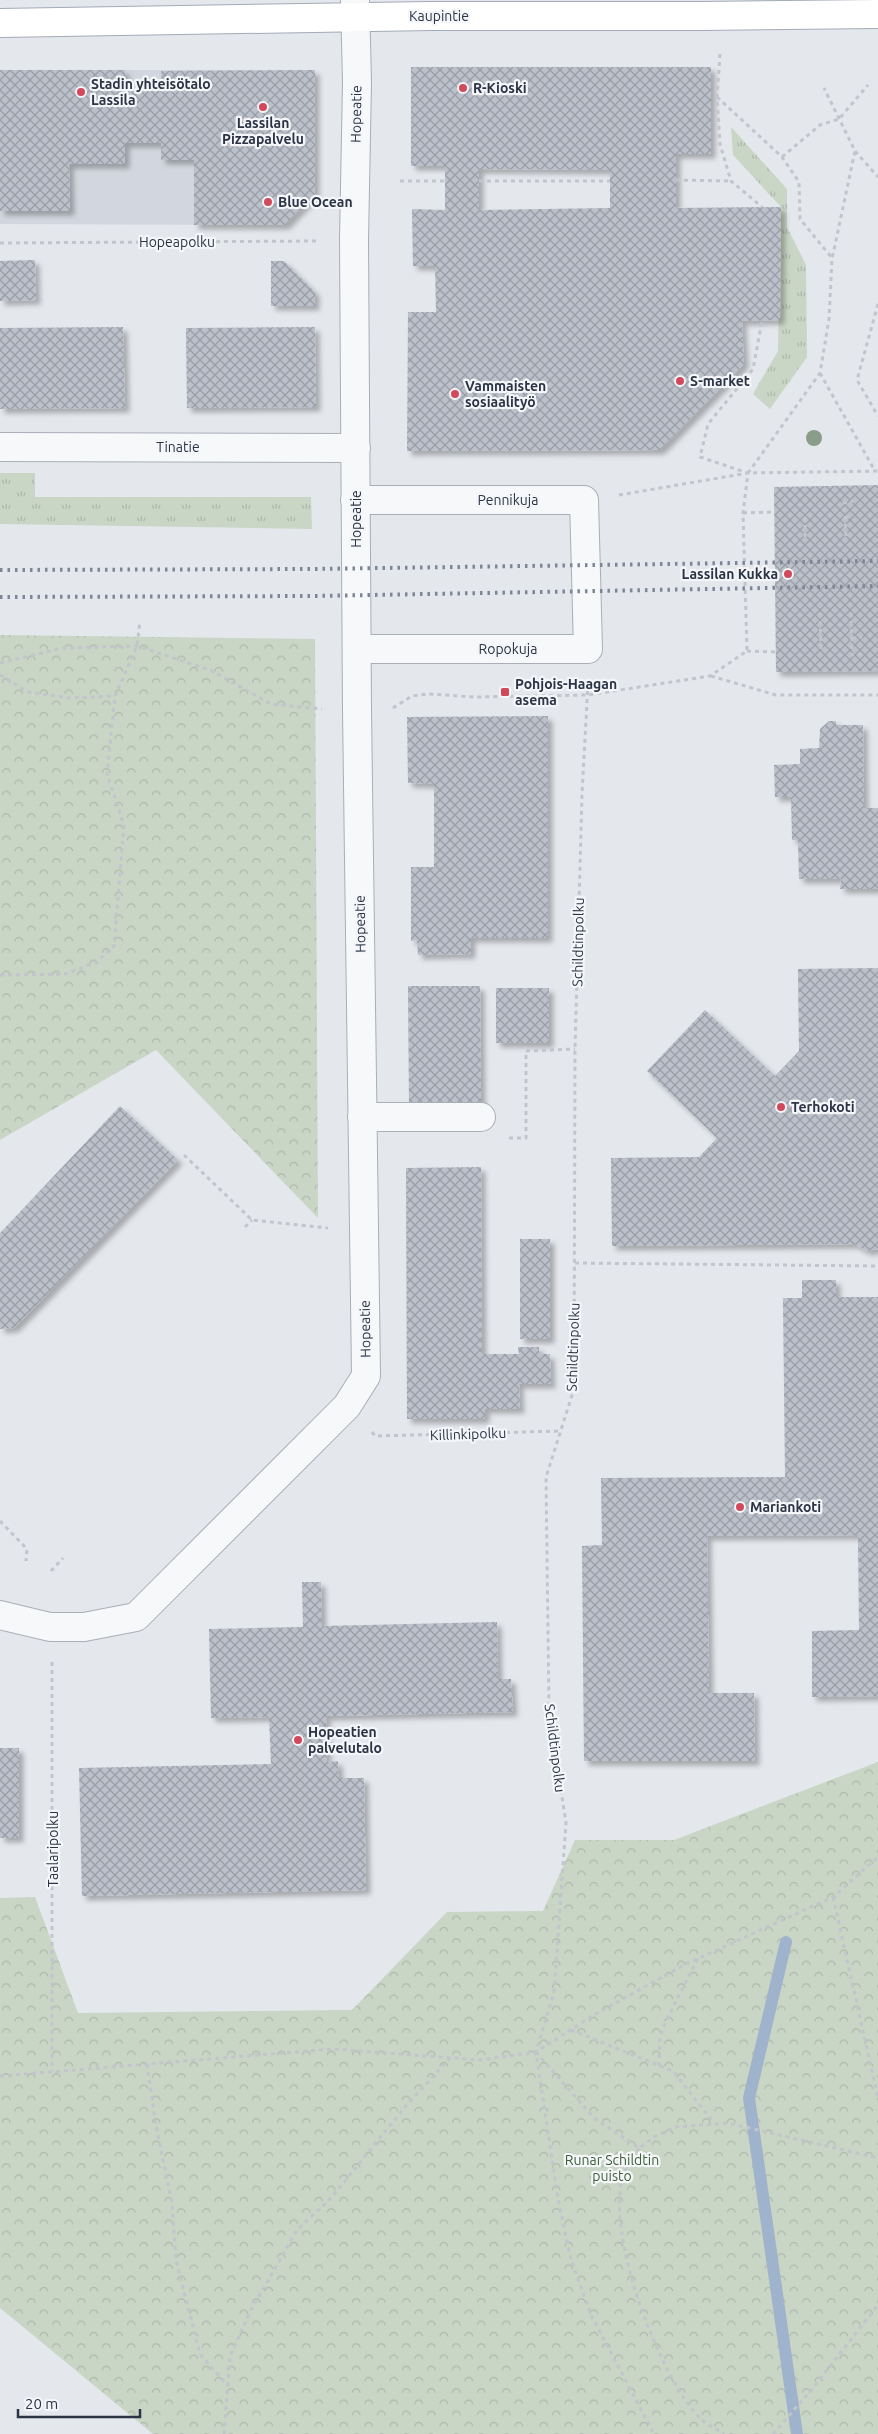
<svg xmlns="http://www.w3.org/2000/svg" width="878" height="2434" font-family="Ubuntu,sans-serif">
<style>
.built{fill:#d2d6de}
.grass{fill:url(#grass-tufts)}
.forest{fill:url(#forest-crowns)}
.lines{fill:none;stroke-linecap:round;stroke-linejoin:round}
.stream{stroke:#9fb4cc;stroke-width:12}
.building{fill:url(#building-cross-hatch);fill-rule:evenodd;filter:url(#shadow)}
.minor-casing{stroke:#a9aeb7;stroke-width:30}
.major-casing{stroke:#a3abb8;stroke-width:30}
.path{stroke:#c2c5cb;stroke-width:3;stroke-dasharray:4 4;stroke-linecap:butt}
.minor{stroke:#f7f8fa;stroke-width:28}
.major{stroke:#fff;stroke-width:28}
.rail{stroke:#7d8696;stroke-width:4;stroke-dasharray:2.5 5;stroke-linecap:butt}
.tree{fill:#899d89}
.poi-dot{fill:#d1495b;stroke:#f4f6f9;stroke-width:2}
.labels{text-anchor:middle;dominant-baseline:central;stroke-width:4.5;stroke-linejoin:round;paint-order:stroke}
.street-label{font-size:14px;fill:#2b3445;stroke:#f4f6f9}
.poi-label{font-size:14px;font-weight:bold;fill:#2b3445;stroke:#f4f6f9;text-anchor:start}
.park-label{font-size:14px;fill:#3f6138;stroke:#f4f6f9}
</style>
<defs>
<pattern id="grass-tufts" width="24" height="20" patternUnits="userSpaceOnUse" patternTransform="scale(1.25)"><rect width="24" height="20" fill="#c9d6c5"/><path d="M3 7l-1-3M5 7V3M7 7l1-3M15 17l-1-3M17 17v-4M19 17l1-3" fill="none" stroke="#adb8ab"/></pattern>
<pattern id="forest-crowns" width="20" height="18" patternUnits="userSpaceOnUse" patternTransform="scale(1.25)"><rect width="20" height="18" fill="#c9d6c5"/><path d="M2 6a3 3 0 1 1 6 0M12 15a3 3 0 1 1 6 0" fill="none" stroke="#adb8ab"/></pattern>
<pattern id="building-cross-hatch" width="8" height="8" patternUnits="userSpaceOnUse" patternTransform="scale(1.25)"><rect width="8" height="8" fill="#bbc0ca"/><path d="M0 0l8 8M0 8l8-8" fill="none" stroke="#989da6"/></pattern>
<filter id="shadow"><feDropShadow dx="4.5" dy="4.5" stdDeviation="2.5" flood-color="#0004"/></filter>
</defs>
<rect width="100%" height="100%" fill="#e4e7ec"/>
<path class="built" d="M0 70H315V194L285 225 0 224Z"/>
<path class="grass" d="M731 127 787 189V227L806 265 807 357 770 409 753 394 778 351 781 207 733 155Z
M0 473H35V497H311L312 529 0 524Z"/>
<path class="forest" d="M0 635 315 639 318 1218 156 1050 0 1140Z
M878 1762V2434H153L0 2308V1898L35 1897 78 2013 352 2010 447 1912 543 1911 575 1840H674Z"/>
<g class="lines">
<path class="stream" d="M786 1942 749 2098 797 2434"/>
</g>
<path class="building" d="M411 67H711V154H676V208L781 207 780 320 742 321 744 364 660 450 407 451 408 312H436L435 266H413L412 209 445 210V166H411ZM479 169 610 170V208L479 210Z
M0 70H125V90L161 91V71L315 70V194L285 225H194V160H161V143H125V164H69L70 211H0Z
M35 260 36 300 0 301V261Z
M271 261H284L315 292V306H271Z
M123 327 125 408 0 409V328Z
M315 327 316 407 187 408 186 328Z
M878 485V671L776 672 774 487Z
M548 716V938H471V954L418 955 417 940 411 941V867H434V784L408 783 407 717Z
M829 721H836V725H863L864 808H878V889H840L841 879H799L798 840H792L791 797H775L774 765 800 764V749L819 748 820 729Z
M878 968V1249L867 1251 854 1244 612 1246 611 1158 699 1157 717 1138 647 1071 705 1010 775 1076 799 1051 798 969Z
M408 986H480L481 1107H409Z
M496 988H549V1043H496Z
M120 1106 178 1160 14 1328 0 1329V1233Z
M481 1167 482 1354H519L518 1347H539V1354H550L551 1384H519L520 1409H485V1419H407L406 1168Z
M520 1239H550V1339H520Z
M802 1280H836V1297H878V1696L812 1697V1631L859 1630 858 1535 707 1536 709 1693H754L755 1761H584L582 1546 602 1545 601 1478 785 1477 783 1298H802Z
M302 1582H321L322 1626 497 1622 498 1679H511L513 1712 326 1716 327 1762 338 1761 339 1778H364L366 1890 82 1896 79 1768 271 1764 269 1717 211 1718 209 1629 303 1627Z
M0 1748H19V1838H0Z"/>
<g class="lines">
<g class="minor-casing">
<path id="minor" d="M0 447 356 448
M355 500H584L588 649H357
M362 1117H481
M0 1615 50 1627H84L136 1617 347 1406 366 1376 357 710 354 240 357 82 355 0"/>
</g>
<g class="major-casing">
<path id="major" d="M0 23 431 16H701L878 14"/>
</g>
<path class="path" d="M720 54 717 97 720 144 731 181 762 207
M717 97 782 157 799 182 800 219 832 258
M855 151 878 177
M782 157 820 125 839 119 868 85
M676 180 731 181
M400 181H445
M479 181H610
M0 243 318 241
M878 304 857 380 878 416
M820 373 875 471
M748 473 820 373 829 319 832 259 855 151 824 88
M619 495 748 473 878 471
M743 513 774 512
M845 517H853
M846 536 844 503 853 501
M805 537V513
M820 613 821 650
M851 613 852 655 862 654
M852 638 862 637
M747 651 776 652
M0 663 63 648 137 646 210 670 271 704 322 709
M0 675 28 692 69 698 115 696
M711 676 776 695H878
M588 683 582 794 575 1049 574 1389 546 1477 549 1710 566 1823 554 1992 536 2052 558 2199 571 2260 592 2317 654 2434
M393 708 412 696 428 694 475 697 588 695 710 676 747 651 743 513 748 473 700 457 708 424 753 369 762 321
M0 975 66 974 96 962 114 946 124 825 107 774 115 696 137 646 140 621
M509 1138H526V1051L575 1049
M184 1155 252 1220 328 1228
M245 1227 252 1220
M575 1263 878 1266
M372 1432 375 1436 560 1431
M0 1521 27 1549 26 1561
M51 1571 63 1558
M52 1662V2071
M833 1897 878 2098
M571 2030 673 2071 714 2123
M536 2052 594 2118 639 2148 654 2137 675 2127 728 2123 878 2158
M147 2064 156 2126 172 2203 176 2260 200 2354 228 2386
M659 2066 660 2038 665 2023 698 1958
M0 2076 332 2049 481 2060 536 2052 592 2016 684 1965 833 1897 878 1857
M639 2148C635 2156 628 2163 625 2171 601 2225 660 2381 702 2420 708 2425 717 2429 724 2434
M224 2434 230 2356 251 2310 297 2230 332 2197 405 2107 450 2058
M773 2434 813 2388 878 2305"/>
<use href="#minor" class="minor"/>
<use href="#major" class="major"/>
<path class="rail" d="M0 570 313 569 878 561
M0 597 314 596 878 586"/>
</g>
<circle class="tree" cx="814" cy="438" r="8"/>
<g class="poi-dot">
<circle cx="463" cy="88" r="5"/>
<circle cx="81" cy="92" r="5"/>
<circle cx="263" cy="107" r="5"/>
<circle cx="268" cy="202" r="5"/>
<circle cx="680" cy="381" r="5"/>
<circle cx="455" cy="394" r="5"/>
<circle cx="788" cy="574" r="5"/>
<rect x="500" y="687" width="10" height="10" rx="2.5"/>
<circle cx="781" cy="1107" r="5"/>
<circle cx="740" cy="1507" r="5"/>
<circle cx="298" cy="1740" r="5"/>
</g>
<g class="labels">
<g class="street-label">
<text x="439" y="16">Kaupintie</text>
<text transform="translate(356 114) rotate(-89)">Hopeatie</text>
<text x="177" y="242">Hopeapolku</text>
<text x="178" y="447">Tinatie</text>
<text x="508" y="500">Pennikuja</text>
<text transform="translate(356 519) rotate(-90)">Hopeatie</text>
<text x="508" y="649">Ropokuja</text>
<text transform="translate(360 924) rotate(-91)">Hopeatie</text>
<text transform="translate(578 942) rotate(-89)">Schildtinpolku</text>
<text transform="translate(365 1329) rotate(-91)">Hopeatie</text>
<text transform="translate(573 1347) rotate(-88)">Schildtinpolku</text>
<text transform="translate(468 1434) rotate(-2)">Killinkipolku</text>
<text transform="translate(555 1748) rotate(83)">Schildtinpolku</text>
<text transform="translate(53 1849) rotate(-90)">Taalaripolku</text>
</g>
<g class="poi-label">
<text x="91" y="84">Stadin yhteisötalo<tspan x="91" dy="16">Lassila</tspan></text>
<text x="473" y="88">R-Kioski</text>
<text x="263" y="123" text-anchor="middle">Lassilan<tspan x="263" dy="16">Pizzapalvelu</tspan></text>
<text x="278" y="202">Blue Ocean</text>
<text x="690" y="381">S-market</text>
<text x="465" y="386">Vammaisten<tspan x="465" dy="16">sosiaalityö</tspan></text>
<text x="778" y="574" text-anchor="end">Lassilan Kukka</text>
<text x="515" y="684">Pohjois-Haagan<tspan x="515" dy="16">asema</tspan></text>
<text x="791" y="1107">Terhokoti</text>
<text x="750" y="1507">Mariankoti</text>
<text x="308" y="1732">Hopeatien<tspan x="308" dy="16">palvelutalo</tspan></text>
</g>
<g class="park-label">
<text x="612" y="2160">Runar Schildtin<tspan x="612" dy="16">puisto</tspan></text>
</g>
</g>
<path d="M18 2409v8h122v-8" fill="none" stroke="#2b3445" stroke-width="2.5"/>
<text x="25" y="2409" font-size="15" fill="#2b3445" stroke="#f4f6f9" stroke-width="4" paint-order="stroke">20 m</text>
</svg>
